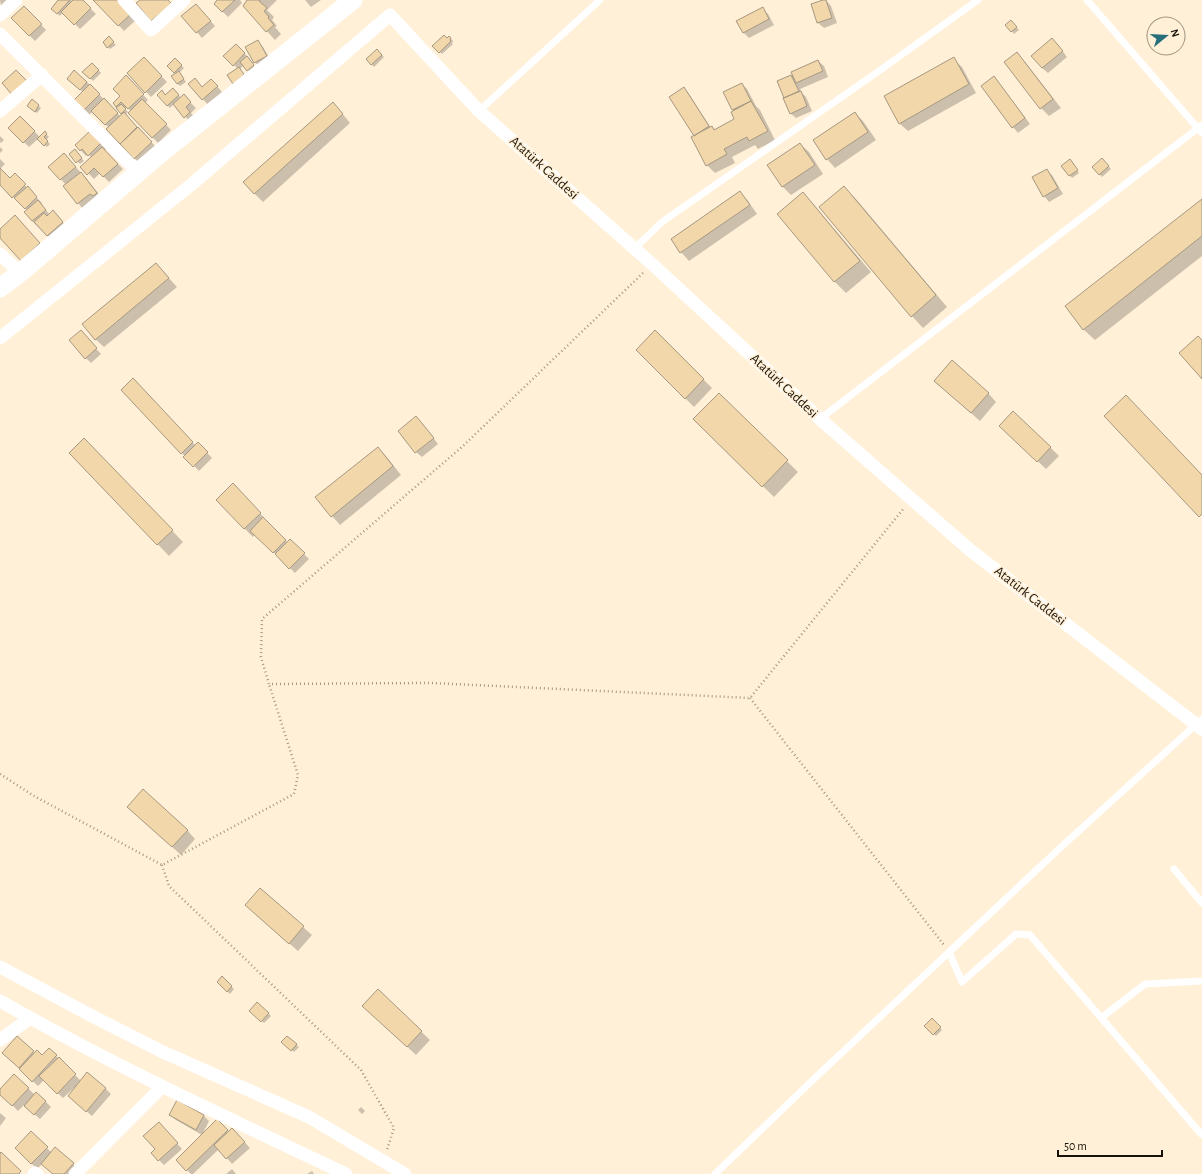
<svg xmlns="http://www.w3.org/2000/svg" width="1202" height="1174" font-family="'Alegreya Sans',sans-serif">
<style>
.shadow{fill:#0003}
.building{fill:#f2d7aa;stroke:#a69882}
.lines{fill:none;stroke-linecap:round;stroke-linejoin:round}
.path{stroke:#a39886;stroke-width:2.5;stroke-dasharray:1 3;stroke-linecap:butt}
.lane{stroke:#fff;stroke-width:7}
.street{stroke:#fff;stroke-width:13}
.secondary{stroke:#fff;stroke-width:19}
.labels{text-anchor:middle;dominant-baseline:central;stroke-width:3.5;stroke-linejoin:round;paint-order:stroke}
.street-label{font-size:14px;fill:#18130a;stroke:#fff0d7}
</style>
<rect width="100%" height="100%" fill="#fff0d7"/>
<path class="shadow" d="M0 0H7L1 6Z
M60 0H71L73 2 75 0H82L96 14 80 29 63 12 60 16 52 9Z
M95 0 137 19 124 31Z
M219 0H240L242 3 228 17 215 4Z
M249 0H277L267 10 274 17 272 20 277 26 275 27 281 34 275 40 244 6Z
M305 0H321L311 7Z
M826 0 831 6 837 23 824 28 818 23 812 5Z
M196 5 215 26 202 38 183 16Z
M24 7 46 30 35 41 12 18Z
M763 9 768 14 774 25 749 38 744 33 738 22Z
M1014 24 1019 30 1014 34 1012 31Z
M449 37 453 41 452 43 453 44 442 54 434 46Z
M109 38 116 45 110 49 108 47Z
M258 41 263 47 271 61 260 68 255 62Z
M236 45 250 59 249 60 256 68 251 73 244 65 240 69H238L225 56Z
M1058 45 1067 57 1048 73 1042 68Z
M377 50 384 57 374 67 367 59Z
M1017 54 1025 62 1061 108 1049 116 1041 108Z
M144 58 167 82 151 97 128 73Z
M175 59 184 68 179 73 186 82 180 86 177 83 176 73 169 66Z
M953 59 962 67 976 93 908 131 899 123Z
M818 61 824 66 828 77 800 89 802 93 806 97 812 111 796 118 790 113 778 82 793 75Z
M92 64 101 73 93 81 84 72Z
M126 77 148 100 145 103 171 130 158 143 129 113 131 111 127 107 125 109 128 112 125 115 157 148 140 164 107 129 109 128 93 111 88 116 73 102 83 92 68 79 87 82 121 117 123 114 117 108 118 107 114 103 121 96Z
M994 77 999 83 1030 124 1018 133 1013 127Z
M190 84 202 88 217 86 222 92 208 105Z
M742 84 747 89 756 106 760 110 775 140 758 149 755 145 732 157 735 163 715 173 707 165 695 136 684 88 689 94 711 128 714 130 735 119 734 111 733 109Z
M173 90 181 98 184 96 196 108 191 113 195 118 190 122 174 104 170 108 158 95 166 96Z
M32 101 41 108 37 113 30 108Z
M341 112 350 123 263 202 254 193Z
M855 113 863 121 876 140 835 168 827 159Z
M20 117 40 137 45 133 49 137 46 140 50 144 47 147 38 139 29 147 9 128Z
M0 136 4 140 1 143 0 142Z
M95 138 106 149 105 151 123 169 109 182 100 173 94 179 82 167 92 158 88 154 86 156 76 145Z
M800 144 809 152 823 174 791 195 782 186Z
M0 147 3 150 0 153Z
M74 150 84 161 80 164 70 154Z
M0 159 5 164 0 169Z
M1102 159 1111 169 1102 177 1093 167Z
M69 160 86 178 102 198 83 209 78 203 66 185 50 167Z
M1073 163 1079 173 1072 178 1062 166Z
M0 169 10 180 15 175 42 203 41 204 50 215 58 217 68 228 53 241 32 221 27 210 0 184Z
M1046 170 1052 175 1063 194 1049 202 1044 196Z
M844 187 856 199 947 307 923 328 912 316Z
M740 192 748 201 757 214 689 261 681 252Z
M803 193 814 205 871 272 846 293 835 282 778 214Z
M1202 201V256L1095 340 1083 329Z
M156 264 177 287 104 347 95 339Z
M655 331 712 388 694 407 637 350Z
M86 337 101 354 91 363 86 358Z
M935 381 988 393 996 402 980 421Z
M141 388 196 446 198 443 212 458 199 471 122 390Z
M719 394 798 472 774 497 694 419Z
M422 423 438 444 422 457 416 452Z
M1009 434 1050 447 1059 456 1046 469Z
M377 448 386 456 401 475 340 525 332 516 317 497Z
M95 450 183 542 169 556 70 453Z
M241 493 268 522 267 523 288 543 290 540 309 559 295 573 255 534 253 537 244 528Z
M137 815 187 830 195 839 181 855Z
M260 889 312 935 298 951 255 914Z
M222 978 234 989 230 994 218 982Z
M378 990 430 1040 416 1055 372 1014Z
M257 1003 271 1016 264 1023 251 1010Z
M932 1019 942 1030 936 1036 925 1026Z
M17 1037 35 1054 42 1056 49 1049 81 1081 106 1089 111 1094 92 1116 74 1101 75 1089 74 1088 63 1098 44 1080 38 1086 9 1058Z
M287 1037 299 1047 294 1052 283 1042Z
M14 1075 35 1095 45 1101 51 1107 40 1119 24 1105 18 1111 0 1093V1090Z
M178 1101 204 1116 209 1121 202 1135 176 1120 170 1115Z
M361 1107 365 1111 362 1114 358 1110Z
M0 1113 6 1118 0 1126Z
M217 1121 229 1133 238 1135 250 1148 232 1164 219 1149 193 1174H191L177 1160Z
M164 1129 182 1149 164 1165 159 1160 156 1149Z
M31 1133 52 1153 73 1164 78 1169 74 1174H53L42 1164 37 1169 16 1148Z
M232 1169 236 1174H226Z
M312 1171 314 1174H307Z"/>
<path class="building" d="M58 0H70L57 14 51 9Z
M73 0H83L91 8 74 25 61 12Z
M93 0H120L132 13 118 26Z
M140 0H168L172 4 151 21 136 3Z
M217 0H235L222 12 214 4Z
M247 0H260L259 1 267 8 264 11 269 17 268 18 274 25 266 32 243 6Z
M823 0H826L832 18 817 23 811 4Z
M196 4 211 21 196 33 181 16Z
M24 6 42 24 29 36 11 18Z
M763 7 769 19 743 33 736 21Z
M1011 20 1017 27 1011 32 1005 25Z
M444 35 447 38 449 36 451 38 450 40 451 41 439 53 432 46Z
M109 36 114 42 107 48 103 42Z
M1052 38 1063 51 1042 68 1031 56Z
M258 40 267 56 254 63 245 47Z
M236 44 245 53 233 66 223 56Z
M377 49 382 55 371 65 366 59Z
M1017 52 1053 99 1040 109 1004 62Z
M247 56 254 65 247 71 240 62Z
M144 57 162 76 145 93 127 73Z
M954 57 969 84 899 124 884 96Z
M175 58 182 65 174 73 167 66Z
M818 60 823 71 796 83 791 72Z
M92 63 99 70 90 79 82 72Z
M239 67 245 76 233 84 227 75Z
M16 70 28 82 13 96 2 83Z
M74 70 87 82 80 90 67 79Z
M179 71 184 79 177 84 171 76Z
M126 75 144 94 128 109 121 102 116 107 113 103 120 96 113 89Z
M791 75 799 91 784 98 777 81Z
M994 76 1025 118 1012 128 981 86Z
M195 78 202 87 211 79 218 86 202 100 188 84Z
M742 83 751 101 732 110 723 92Z
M90 84 100 94 82 112 72 102Z
M684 87 709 126 694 136 669 97Z
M173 88 179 95 167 106 157 95 162 90 165 95Z
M801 91 807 106 790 114 783 98Z
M184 94 191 102 186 107 190 112 184 118 173 104Z
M104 98 118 113 105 125 91 111Z
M32 99 39 105 35 112 27 106Z
M142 99 167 124 152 138 128 113Z
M751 101 768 131 749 141 747 137 724 149 727 154 706 166 691 137 712 126 714 130 734 119 731 112Z
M333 102 343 114 254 194 243 182Z
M121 104 126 109 121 114 116 108Z
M124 112 137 127 120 144 106 129Z
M855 112 868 132 826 160 813 140Z
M20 116 35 131 23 143 8 128Z
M138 127 152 142 134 159 120 144Z
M45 131 47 134 44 137 48 141 44 146 37 139Z
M90 131 101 143 88 156 82 149 80 151 75 145Z
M800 143 815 165 782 187 767 165Z
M102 147 118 164 103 177 94 168 87 175 80 167Z
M75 149 82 158 76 163 69 154Z
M64 153 76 167 60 180 48 167Z
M1102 158 1109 166 1099 175 1092 167Z
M1070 159 1078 170 1069 176 1061 166Z
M0 168 10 178 15 173 26 184 12 198 0 185Z
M1047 169 1058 188 1043 197 1032 177Z
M81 172 97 193 93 196 90 194 77 204 63 186Z
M28 186 37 197 25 209 14 198Z
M844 186 936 295 911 317 819 207Z
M740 191 750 205 680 253 671 239Z
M803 192 860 261 834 282 777 214Z
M1202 199V236L1083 330 1065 306Z
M38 200 46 210 32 221 24 212Z
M53 210 63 222 47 236 34 222 44 213 47 216Z
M15 215 40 243 21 261 0 238V229Z
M156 263 169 278 95 340 82 324Z
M81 330 97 348 85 359 69 340Z
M655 330 704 379 685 399 636 350Z
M1198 336 1202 340V379L1179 353Z
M952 360 989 393 971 413 934 381Z
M133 378 193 442 181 454 121 390Z
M719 393 788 460 762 487 693 419Z
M1126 395 1202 475V514L1199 517 1104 416Z
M1013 411 1051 447 1037 462 999 426Z
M416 416 434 438 415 453 398 431Z
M84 438 173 530 157 545 69 453Z
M198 442 208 452 193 467 183 457Z
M378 447 393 466 331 517 315 497Z
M233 483 261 513 244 529 216 500Z
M263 517 286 540 273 553 250 531Z
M290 539 305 553 289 569 275 554Z
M143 789 188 830 172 847 127 807Z
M260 888 304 926 289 944 245 905Z
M222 976 232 986 227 992 217 982Z
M378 989 422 1031 407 1047 362 1006Z
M257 1002 269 1013 261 1022 249 1011Z
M932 1018 941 1027 933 1035 924 1026Z
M17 1036 34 1051 19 1068 2 1053Z
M287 1036 297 1044 291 1051 281 1042Z
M49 1048 57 1055 32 1082 19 1069 37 1050 42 1055Z
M59 1057 76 1074 57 1094 39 1076Z
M87 1072 106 1088 86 1112 68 1096Z
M14 1074 29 1088 12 1106 0 1095V1089Z
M36 1092 46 1101 34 1115 24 1106Z
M177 1100 204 1115 196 1130 169 1115Z
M217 1119 228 1130 186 1171 176 1160Z
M159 1122 178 1143 158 1161 151 1153 155 1149 143 1136Z
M232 1128 245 1142 226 1159 214 1145Z
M31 1131 48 1147 31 1164 15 1148Z
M55 1147 74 1163 64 1174H53L41 1164Z
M1 1152 21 1171 19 1174H0V1153Z"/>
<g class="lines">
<path class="path" d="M643 273 463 446 262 619 261 657 269 684 432 683 750 698 904 508
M750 698 944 945
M0 774 34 796 162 865 294 794 298 775 269 684
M162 865 169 886 361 1070 394 1128 387 1150"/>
<path class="lane" d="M1087 0 1202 133
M479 111 600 0
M634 249 662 222 879 71 978 0
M820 419 1202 125
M1174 869 1202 903
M949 952 962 982 1016 934 1030 935 1201 1134
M1101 1018 1145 984 1202 981
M715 1174 816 1077 1060 848 1202 719"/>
<path class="street" d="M124 0 151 30 184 0
M0 15 16 0
M0 34 138 172
M0 111 42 75
M0 254 20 273
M0 338 192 184 390 15 479 111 652 264 820 419 970 550 1202 729
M0 967 92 1016 163 1052 309 1117 405 1174
M0 1001C112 1065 230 1119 346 1174
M0 1040 30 1018
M34 1174 35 1173 37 1174
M75 1174 162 1087"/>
<path class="secondary" d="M0 288 20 273 162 152 353 0"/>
</g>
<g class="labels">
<g class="street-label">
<text transform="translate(544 168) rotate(42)">Atatürk Caddesi</text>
<text transform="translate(784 386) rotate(43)">Atatürk Caddesi</text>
<text transform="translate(1030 596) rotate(38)">Atatürk Caddesi</text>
</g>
</g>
<g transform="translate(1166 36) rotate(72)"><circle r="19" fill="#fff0d7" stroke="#a39885"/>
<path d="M0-3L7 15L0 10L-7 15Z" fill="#276f7a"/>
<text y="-6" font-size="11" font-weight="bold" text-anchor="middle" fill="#18130a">N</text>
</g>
<path d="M1058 1150v6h104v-6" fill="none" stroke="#18130a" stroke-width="2"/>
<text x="1064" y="1150" font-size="12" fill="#18130a" stroke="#fff0d7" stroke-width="3" paint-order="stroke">50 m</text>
</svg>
